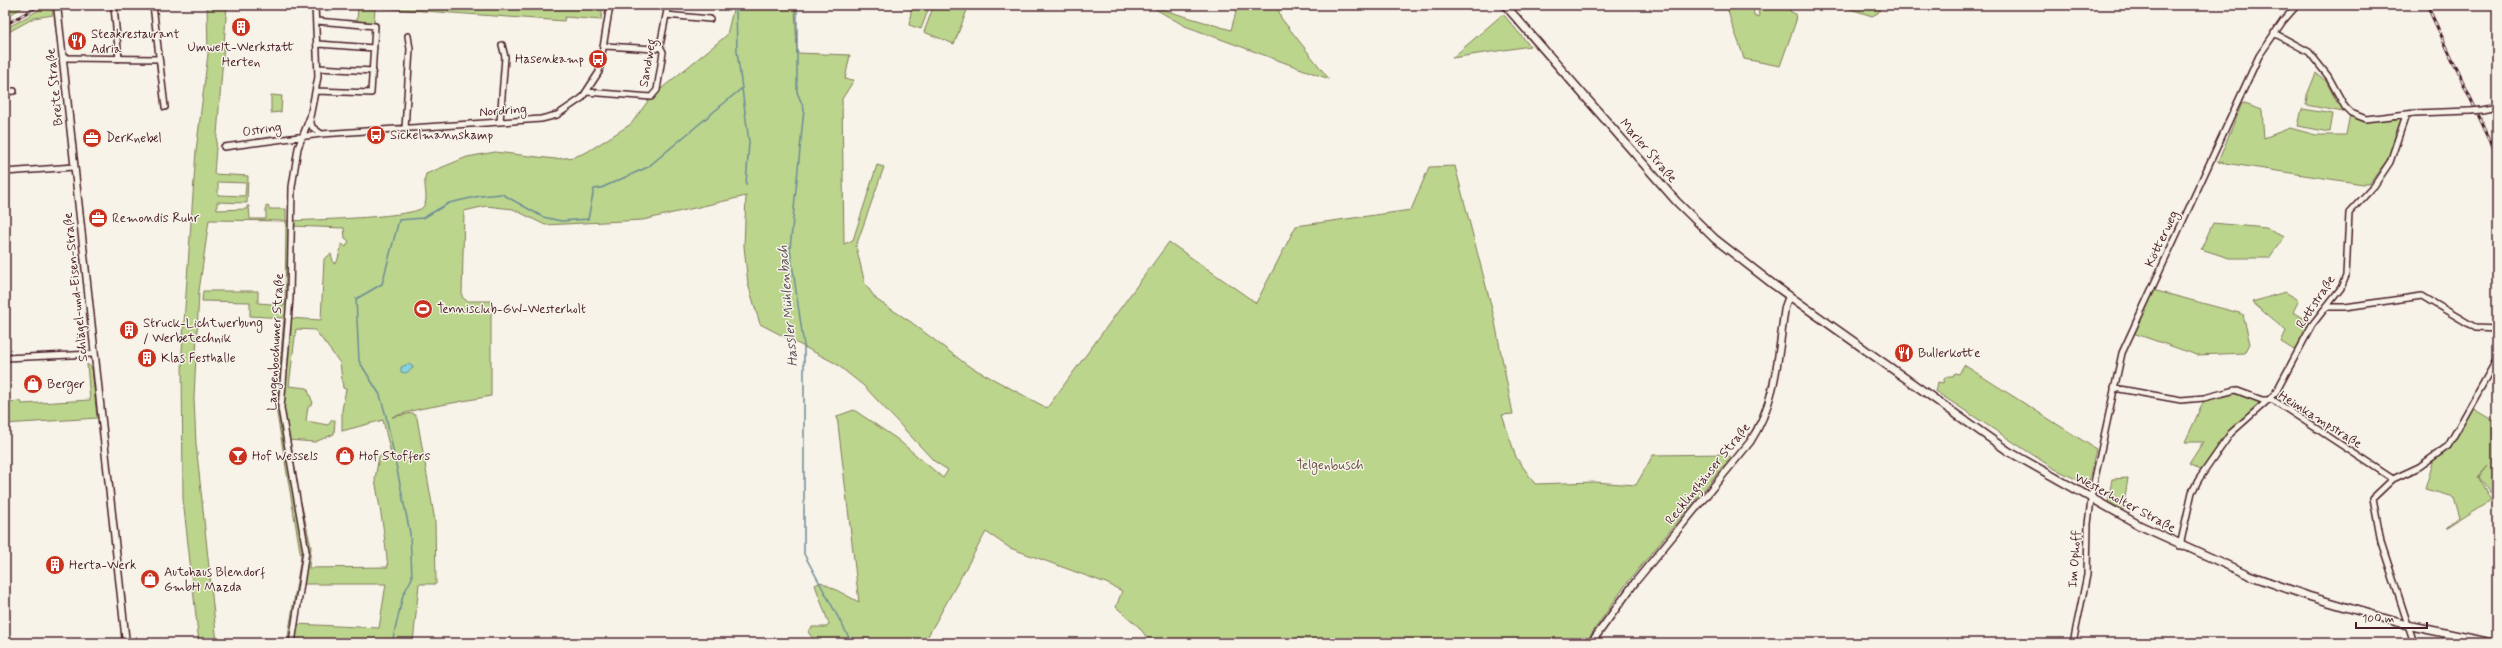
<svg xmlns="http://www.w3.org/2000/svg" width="2502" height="648" font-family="Mynerve,sans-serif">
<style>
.green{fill:#bbd58c;stroke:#827a5c;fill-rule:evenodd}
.water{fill:#84d4df;stroke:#6d8c97}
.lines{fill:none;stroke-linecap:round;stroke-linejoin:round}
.stream{stroke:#6d8c97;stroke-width:1.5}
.minor-casing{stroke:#4a1f2b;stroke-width:8}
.tertiary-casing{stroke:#4a1f2b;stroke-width:9}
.secondary-casing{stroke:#4a1f2b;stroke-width:10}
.minor{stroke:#f7f3e8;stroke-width:5}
.tertiary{stroke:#f7f3e8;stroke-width:6}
.secondary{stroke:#f7f3e8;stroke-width:7}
.rail-casing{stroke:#4a1f2b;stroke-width:3}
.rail{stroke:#f7f3e8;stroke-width:1.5;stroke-dasharray:4.5;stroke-linecap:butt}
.minor-bridge-casing{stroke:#4a1f2b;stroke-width:8;stroke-linecap:butt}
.minor-bridge{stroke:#f7f3e8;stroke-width:5}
.labels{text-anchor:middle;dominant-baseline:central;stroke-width:3;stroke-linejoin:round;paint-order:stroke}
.poi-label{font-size:13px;fill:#4a1f2b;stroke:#f7f3e8;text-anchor:start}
.street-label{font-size:13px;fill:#4a1f2b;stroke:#f7f3e8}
.park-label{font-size:13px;fill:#664c43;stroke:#f7f3e8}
.water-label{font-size:14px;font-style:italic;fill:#584c58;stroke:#f7f3e8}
</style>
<rect width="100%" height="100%" fill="#f7f3e8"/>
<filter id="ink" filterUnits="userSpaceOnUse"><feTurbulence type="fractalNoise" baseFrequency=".025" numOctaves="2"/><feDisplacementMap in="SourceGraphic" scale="8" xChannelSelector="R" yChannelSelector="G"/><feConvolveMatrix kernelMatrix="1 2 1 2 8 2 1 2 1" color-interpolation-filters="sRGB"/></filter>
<g filter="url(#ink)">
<path class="green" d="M15 5H26L5 18V11Z
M48 5H52L53 15 34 18 5 34V29Z
M207 5H227L214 174 248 176 247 203 217 202V210L247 209V206H249L250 219H266V206H269V209H286V221C305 220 415 218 423 207 430 200 422 183 426 174L467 157 495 152 555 159 574 157 587 152 631 124 651 97 727 35 734 5H795L797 53 850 55 845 79 854 80 842 99 844 244 853 240 877 165 884 167 856 246 865 284 877 300 911 322 967 365 1047 408 1169 242 1256 303 1296 226 1411 210 1429 167 1455 166 1494 317 1513 414 1502 415 1516 457 1535 484 1595 482 1636 485 1653 455 1725 454 1731 457 1627 583 1585 643H1151L1139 627 1116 607 1122 591 1106 583 1010 548 986 532 924 643H816L808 632 812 627H827L829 624 815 585 821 582 859 602 837 416 854 410 897 439 943 478 948 470 934 461 864 386 835 363 760 324 748 284 744 246 746 196 643 220 545 225 513 209 486 206 464 211 462 297 467 301H491V396L419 409 392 417 413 413 417 418 435 521 436 584H419L413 643H287L301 557 276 408 284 318 250 316V302L202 301 203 291H258V303L285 305 286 221 209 220 199 291 194 398 196 444 217 643H199L183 499 182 351 196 151 208 54ZM218 182 246 183 245 196 218 195ZM291 226 344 228 345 238 349 241 346 247 342 244 337 262 334 264 331 254 324 259 321 320 288 318ZM296 329 315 330 340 363 343 388 346 389 342 410V431L383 420 391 454 379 456 375 479 383 526 388 567 309 568 311 547 301 502H297L287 440 315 442 334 434 335 420H332L328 425 306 421 308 407 313 403 307 388 289 386ZM302 584H386L379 628 295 624Z
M382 5H603L601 20 565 17 564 21 382 8Z
M912 5H930L921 29 909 25Z
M934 5H969L954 44 924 32Z
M1238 5H1277L1281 18 1329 79 1185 26 1150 6 1231 30Z
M1727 5H1753L1754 15 1759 17 1758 5H1792L1790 11 1795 14 1796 21 1780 66 1744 59C1739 40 1730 24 1727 5Z
M1838 5H1882L1878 13 1872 16Z
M358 7 375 8 374 23 357 21Z
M1503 14 1530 46 1452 58Z
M2316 73 2326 81 2338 104 2342 105 2343 112 2306 105 2307 95Z
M271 95 282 96 281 112 271 113Z
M2242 103 2262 110 2264 138 2290 128 2316 135H2346L2350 114 2366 120 2402 119 2388 159 2369 184H2363L2218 162Z
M2302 109 2333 114 2330 132 2298 126Z
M2213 223 2266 228 2285 236 2269 258H2229L2201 249Z
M2153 290 2243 314 2250 344 2245 353 2197 355 2133 333Z
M2285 292 2299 300 2293 312 2311 324 2296 351 2281 342 2286 331 2252 302Z
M87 364 92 368 97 418 5 424V402L21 401 22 404 90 400Z
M1964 365 2096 449 2088 485 2053 468 1935 391 1938 382 1943 383 1945 377H1953L1955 373 1959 374Z
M2233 392 2259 400V406L2228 434 2202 471 2189 464 2203 442H2185L2203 403V399Z
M2472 408 2497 423V502L2479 477 2488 466 2478 477 2491 500 2447 528 2460 518 2454 497 2425 489 2434 459 2448 449Z
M2128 478 2123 510 2108 502 2112 479Z"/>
<path class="water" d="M408 364 412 365 413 368 406 373 401 372V367Z"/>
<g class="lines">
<path class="stream" d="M736 5 737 51 749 142 746 185
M797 5V92L804 109 790 249 804 346V554L852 643
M392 643 403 595 412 578 410 533 386 416 380 395 359 361 356 299 382 284 399 220 423 218 449 203 480 196 502 194 543 217 561 221 588 219 594 189 601 188 648 167 742 88"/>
<g class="minor-casing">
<path id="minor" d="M153 5 165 107
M114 7 119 59
M666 15 710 19
M2274 33 2309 52 2328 76 2345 107 2351 113 2366 119 2415 113 2470 111
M318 44 374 48
M605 46 655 49 660 46
M63 58 158 59
M318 68 373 71
M316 91 371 93 375 26 317 21
M5 92 14 91
M587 92 651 97 657 90 663 52 660 46 668 5
M2482 110 2497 107
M310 118 312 127 320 133
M500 122 505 57 502 45
M405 129 410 49 408 36
M224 147 321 134 500 122 541 119 557 115 582 98 599 72 610 5
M5 172 74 167
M2327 307H2345L2422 296 2476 328 2497 329
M5 358 93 354
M2114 388 2181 400 2204 398 2235 390 2262 400H2273L2393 479
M2180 546 2192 492 2199 479 2231 433 2275 394 2312 325 2341 288 2346 276 2349 213 2374 186 2390 162 2406 115
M292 643 306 551 281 408 290 298 292 187 298 148 310 117 318 77 315 5
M2073 643 2087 575 2088 524 2092 492 2122 353 2259 56 2283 21 2297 5
M2414 643 2381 542 2373 498 2393 479 2419 467 2448 446 2497 359"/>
</g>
<g class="tertiary-casing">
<path id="tertiary" d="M57 5 126 643
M1591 643 1636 581 1750 442C1777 401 1778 354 1785 307L1789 296"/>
</g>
<g class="secondary-casing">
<path id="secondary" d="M1505 5 1677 202 1715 239 1774 285 2008 451 2141 526 2249 575 2308 596 2407 625 2492 643"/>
</g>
<use href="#minor" class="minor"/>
<use href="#tertiary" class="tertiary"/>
<use href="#secondary" class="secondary"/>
<g class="rail-casing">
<path id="rail" d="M2427 5 2497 155
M5 25 40 5"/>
</g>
<use href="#rail" class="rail"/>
<g class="minor-bridge-casing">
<path id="minor-bridge" d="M2470 111 2482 110"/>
</g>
<use href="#minor-bridge" class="minor-bridge"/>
</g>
</g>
<defs>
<g id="building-disc" transform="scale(1)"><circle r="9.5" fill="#c8321e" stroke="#f7f3e8"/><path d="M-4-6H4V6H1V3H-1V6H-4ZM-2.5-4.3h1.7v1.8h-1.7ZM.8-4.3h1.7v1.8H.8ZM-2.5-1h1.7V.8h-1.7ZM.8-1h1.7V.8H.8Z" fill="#fff"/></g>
<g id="restaurant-disc" transform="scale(1)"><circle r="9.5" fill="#c8321e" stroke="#f7f3e8"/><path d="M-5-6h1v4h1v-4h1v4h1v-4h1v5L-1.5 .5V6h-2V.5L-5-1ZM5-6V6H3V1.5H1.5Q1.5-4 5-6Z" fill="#fff"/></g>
<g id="bus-disc" transform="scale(1)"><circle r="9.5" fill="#c8321e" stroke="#f7f3e8"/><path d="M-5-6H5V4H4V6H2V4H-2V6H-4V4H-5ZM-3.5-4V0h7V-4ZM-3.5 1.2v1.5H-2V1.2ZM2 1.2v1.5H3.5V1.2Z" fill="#fff"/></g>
<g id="office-disc" transform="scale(1)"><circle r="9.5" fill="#c8321e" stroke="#f7f3e8"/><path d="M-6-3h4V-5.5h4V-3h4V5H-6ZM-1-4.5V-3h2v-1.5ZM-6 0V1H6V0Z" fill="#fff"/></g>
<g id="stadium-disc" transform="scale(1)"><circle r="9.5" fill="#c8321e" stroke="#f7f3e8"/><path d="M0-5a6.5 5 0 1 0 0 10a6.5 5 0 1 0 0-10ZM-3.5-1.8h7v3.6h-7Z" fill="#fff"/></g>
<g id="shop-disc" transform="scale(1)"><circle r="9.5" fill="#c8321e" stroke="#f7f3e8"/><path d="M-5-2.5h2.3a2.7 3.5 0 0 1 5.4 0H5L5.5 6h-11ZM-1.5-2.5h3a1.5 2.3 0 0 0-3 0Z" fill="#fff"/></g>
<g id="bar-disc" transform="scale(1)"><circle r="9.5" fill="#c8321e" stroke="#f7f3e8"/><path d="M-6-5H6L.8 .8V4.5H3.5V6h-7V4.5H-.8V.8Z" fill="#fff"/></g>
</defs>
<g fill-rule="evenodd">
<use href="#building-disc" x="241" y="27"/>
<use href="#restaurant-disc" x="77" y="41"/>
<use href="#bus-disc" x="598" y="59"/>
<use href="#bus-disc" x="376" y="135"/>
<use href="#office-disc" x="92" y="138"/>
<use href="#office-disc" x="98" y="218"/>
<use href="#stadium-disc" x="423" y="309"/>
<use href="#building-disc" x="129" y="330"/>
<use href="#restaurant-disc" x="1904" y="353"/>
<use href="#building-disc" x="147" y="358"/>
<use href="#shop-disc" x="33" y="384"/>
<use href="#bar-disc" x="238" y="456"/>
<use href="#shop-disc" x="345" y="456"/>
<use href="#building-disc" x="55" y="565"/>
<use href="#shop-disc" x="150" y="579"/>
</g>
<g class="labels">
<g class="poi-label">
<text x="91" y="34">Steakrestaurant<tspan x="91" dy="15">Adria</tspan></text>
<text x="241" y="47" text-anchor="middle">Umwelt-Werkstatt<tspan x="241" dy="15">Herten</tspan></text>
<text x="584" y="59" text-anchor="end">Hasenkamp</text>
<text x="390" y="135">Sickelmannskamp</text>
<text x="106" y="138">DerKnebel</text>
<text x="112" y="218">Remondis Ruhr</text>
<text x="437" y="309">Tennisclub-GW-Westerholt</text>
<text x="143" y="323">Struck-Lichtwerbung<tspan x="143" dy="15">/ Werbetechnik</tspan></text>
<text x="1918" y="353">Bullerkotte</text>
<text x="161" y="358">Klas Festhalle</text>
<text x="47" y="384">Berger</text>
<text x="252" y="456">Hof Wessels</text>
<text x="359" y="456">Hof Stoffers</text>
<text x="69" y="565">Herta-Werk</text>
<text x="164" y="572">Autohaus Blendorf<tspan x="164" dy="15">GmbH Mazda</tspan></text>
</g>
<g class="street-label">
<text transform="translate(648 63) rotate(-80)">Sandweg</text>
<text transform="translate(55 87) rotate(-96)">Breite Straße</text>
<text transform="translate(503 111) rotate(-4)">Nordring</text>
<text transform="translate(262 130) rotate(-8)">Ostring</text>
<text transform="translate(1648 151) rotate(49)">Marler Straße</text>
<text transform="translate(2162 239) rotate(-65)">Kötterweg</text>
<text transform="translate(76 287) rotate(-96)">Schlägel-und-Eisen-Straße</text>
<text transform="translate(2316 302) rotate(-57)">Rottstraße</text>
<text transform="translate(276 342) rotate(-87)">Langenbochumer Straße</text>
<text transform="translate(2320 420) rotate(32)">Heimkampstraße</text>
<text transform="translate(1708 474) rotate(-51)">Recklinghäuser Straße</text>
<text transform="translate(2125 503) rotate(28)">Westerholter Straße</text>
<text transform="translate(2075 559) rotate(-86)">Im Ophoff</text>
</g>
<g class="park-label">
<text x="1330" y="465">Telgenbusch</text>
</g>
<g class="water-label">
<text transform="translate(788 306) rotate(-95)">Hassler Mühlenbach</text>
</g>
</g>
<rect width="2502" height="648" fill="none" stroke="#f7f3e8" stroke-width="20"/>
<rect x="10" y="10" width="2482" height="628" fill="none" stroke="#4a1f2b" stroke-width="1.5" filter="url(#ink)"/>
<path d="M2356 622v6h71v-6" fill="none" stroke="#4a1f2b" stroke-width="2"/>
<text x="2362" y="622" font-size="12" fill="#4a1f2b" stroke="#f7f3e8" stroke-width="3" paint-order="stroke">100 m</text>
</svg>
